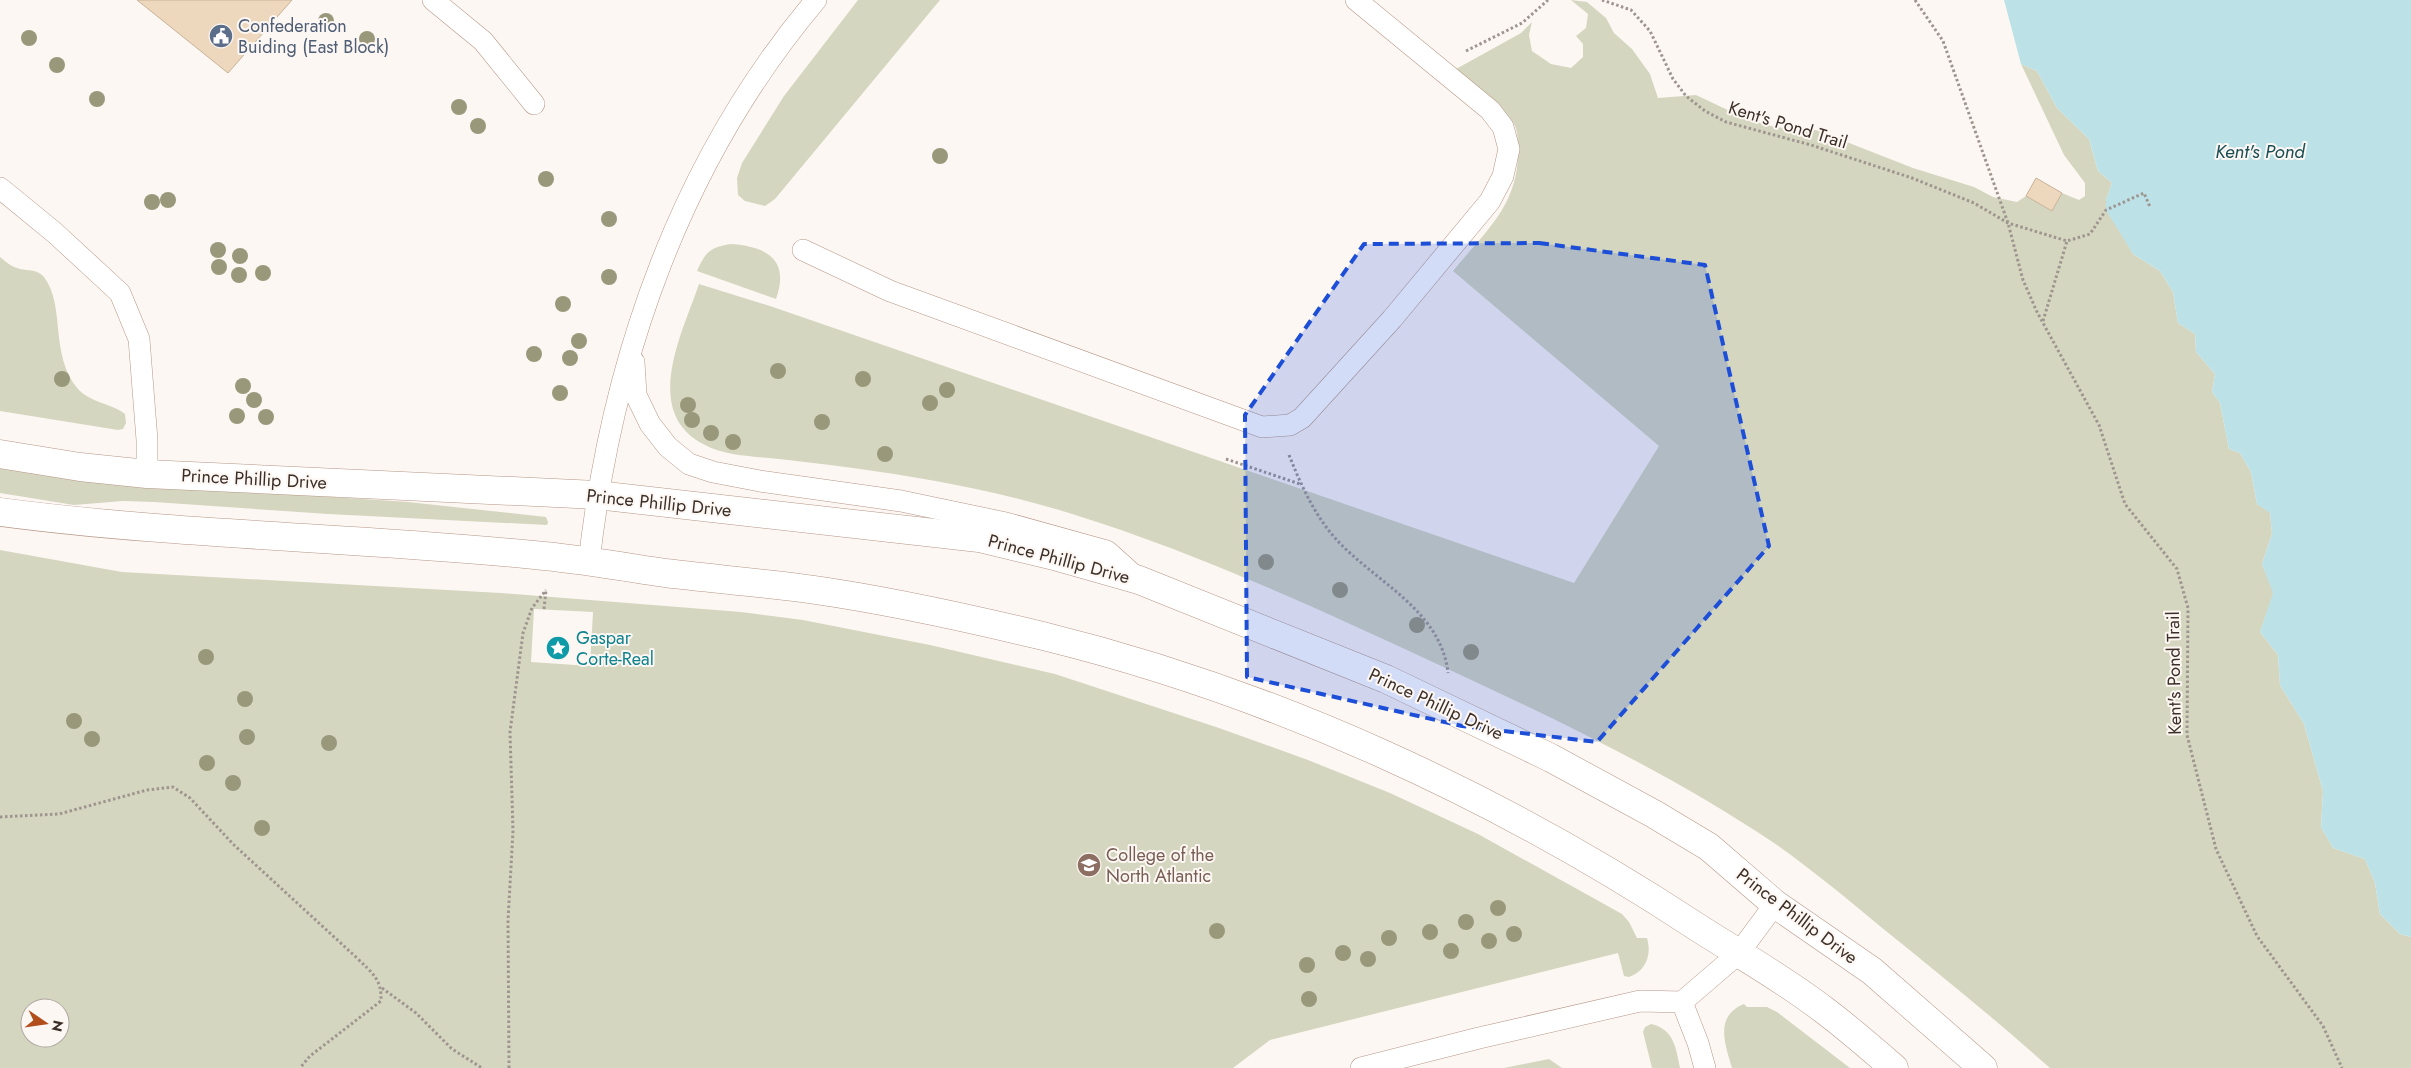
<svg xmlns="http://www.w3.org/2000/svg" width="2411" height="1068" font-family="Jost,sans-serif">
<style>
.green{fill:#d5d6bf;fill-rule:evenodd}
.water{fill:#bce2e8}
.building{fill:#edd8bd;stroke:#c7b298}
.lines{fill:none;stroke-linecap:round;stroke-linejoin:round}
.service-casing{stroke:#b59787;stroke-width:22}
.primary-casing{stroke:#b59787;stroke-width:29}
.path{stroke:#9e9590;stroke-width:3;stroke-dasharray:2.5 2.5;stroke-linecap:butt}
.service{stroke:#fff;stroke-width:21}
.primary{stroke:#fff;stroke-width:28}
.tree{fill:#9a987b}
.marked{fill:#1d4ed8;fill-opacity:0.2;stroke:#1d4ed8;stroke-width:4;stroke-dasharray:10 6;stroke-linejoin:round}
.labels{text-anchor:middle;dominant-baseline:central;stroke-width:4;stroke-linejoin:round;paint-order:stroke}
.service-label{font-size:18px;fill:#4e5e75;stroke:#fdf7f3;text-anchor:start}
.street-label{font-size:18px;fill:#3b2f28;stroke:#fdf7f3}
.culture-label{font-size:18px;fill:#0d838f;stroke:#fdf7f3;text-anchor:start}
.education-label{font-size:18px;fill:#785e54;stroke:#fdf7f3;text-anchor:start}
.water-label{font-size:19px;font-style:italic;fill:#194e56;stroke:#fdf7f3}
</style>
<rect width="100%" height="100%" fill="#fdf7f3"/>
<path class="green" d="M858 0H940L775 199 765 206 745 201 738 195 737 178 742 163 784 96Z
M1571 0 1587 2 1606 18 1614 33 1632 49 1650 74 1658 98 1696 95 1749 120 1775 127 1816 130 1913 168 1974 187 1993 197 2017 202 2026 196 2052 211 2062 193 2079 200 2085 196V183L2064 155 2021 64 2037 71 2057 108 2089 139 2098 171 2112 183 2106 200 2133 254 2160 271 2173 292 2178 323 2195 334 2196 352 2215 374 2212 392 2220 403 2229 449 2240 453 2251 472 2257 504 2270 512 2272 534 2262 564 2274 593 2260 632 2278 655 2280 685 2304 724 2323 791 2321 827 2333 848 2365 859 2375 883 2380 914 2400 934 2411 937V1068H2050C1995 1019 1938 973 1881 927 1846 898 1811 869 1774 843 1668 772 1552 717 1437 664 1317 608 1195 552 1069 513 999 491 925 478 853 468 825 464 797 461 769 458 747 456 723 455 703 444 641 411 683 332 699 284L770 306 1574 583 1659 446 1453 271C1485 232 1519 205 1518 150 1518 142 1518 131 1514 124 1500 102 1476 85 1456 69L1521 33 1532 22 1529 35 1532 51 1551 64 1571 68 1583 57V44L1576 36 1586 28 1588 14Z
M730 244C767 246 790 260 776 299L697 271C706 251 710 248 730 244Z
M0 257C6 262 12 267 20 269 29 271 37 269 44 277 66 306 49 355 78 389 91 403 111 403 125 414L126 423 123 429 118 430 0 411Z
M0 459 244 491 408 502 546 517 548 522 547 525 328 514 154 502 123 501 74 505 0 493Z
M0 550 122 572 501 593 741 612 803 620 930 645 1055 674 1219 728 1308 760 1390 793 1478 834 1622 914 1629 922 1637 938H1647C1652 955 1646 971 1629 977L1624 976 1618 953 1270 1040 1233 1068H0ZM534 609 593 612 590 666 531 662ZM30 1008H60V1038H30Z
M1744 1004 1747 1007H1767L1777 1012 1850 1068H1732C1725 1044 1714 1016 1744 1004Z
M1651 1024C1674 1029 1676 1048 1680 1068H1652L1643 1032 1645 1027Z
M1549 1059 1562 1068H1504Z"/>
<path class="water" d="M2004 0H2411V937L2400 934 2380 914 2375 883 2365 859 2333 848 2321 827 2323 791 2304 724 2280 685 2278 655 2260 632 2273 593 2262 564 2272 534 2270 513 2257 504 2251 472 2240 453 2229 449 2220 403 2212 392 2215 374 2196 352 2195 334 2178 323 2173 292 2160 271 2133 254 2106 210V200L2112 183 2098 171 2089 139 2057 108 2037 71 2021 64Z"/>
<path class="building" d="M137 0H292L228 73Z
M2036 178 2062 193 2052 211 2026 196Z"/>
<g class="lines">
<g class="service-casing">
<path id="service" d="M433 0 483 41 534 104
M0 188 55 233 120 293 139 339 147 440V474
M803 250 890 291 1262 427 1290 425 1302 418 1392 319 1490 201 1503 176 1509 149 1503 127 1490 110 1356 0
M634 362 636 395 650 424 668 447 689 464 713 472 760 481 901 501 1006 523 1107 551 1137 578
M589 562C612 357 682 159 816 0
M1361 1068 1479 1038 1640 1001 1682 1002
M1705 1068 1698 1043 1682 1002 1738 954 1775 904"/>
</g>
<g class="primary-casing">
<path id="primary" d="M0 454 80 467 147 474 597 495 712 508 979 538 1058 557 1139 580 1386 679 1551 758 1654 814 1709 847 1775 904 1872 971 1983 1068
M0 512C181 536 363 537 544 556 585 560 625 567 665 573 715 579 765 583 815 590 892 601 968 618 1043 636 1275 693 1498 796 1697 927 1739 954 1784 979 1824 1010 1848 1028 1871 1048 1894 1068"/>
</g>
<path class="path" d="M1602 0 1631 10 1650 31 1673 79 1686 96 1705 111 1726 122 1811 145 1912 178 1974 203 2008 223 2067 241 2090 234 2106 210 2144 193 2150 207
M1915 0 1943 41 2008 223 2023 280 2037 312 2099 425 2125 504 2177 569 2188 608 2187 735 2216 849 2257 936 2323 1026 2342 1068
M1466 51 1522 23 1548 0
M2043 321 2067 241
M1289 455C1301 485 1314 514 1335 538 1373 581 1441 609 1448 673
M1226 459 1300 484
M544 609 546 590
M0 817 59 814 147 790 173 787 190 798 234 845 357 958C372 973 382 979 381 1001L310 1056 300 1068
M382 988 416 1013 452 1049 482 1068
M509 1068 508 920 513 831 510 732 523 633 532 608 546 590"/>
<use href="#service" class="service"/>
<use href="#primary" class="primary"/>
</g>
<g class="tree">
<circle cx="326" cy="21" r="8"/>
<circle cx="29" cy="38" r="8"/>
<circle cx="367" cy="39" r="8"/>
<circle cx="57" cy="65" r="8"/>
<circle cx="97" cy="99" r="8"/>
<circle cx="459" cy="107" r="8"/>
<circle cx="478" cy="126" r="8"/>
<circle cx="940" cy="156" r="8"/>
<circle cx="546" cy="179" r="8"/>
<circle cx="168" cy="200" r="8"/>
<circle cx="152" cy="202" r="8"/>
<circle cx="609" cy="219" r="8"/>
<circle cx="218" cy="250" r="8"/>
<circle cx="240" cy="256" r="8"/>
<circle cx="219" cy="267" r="8"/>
<circle cx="263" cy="273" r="8"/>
<circle cx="239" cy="275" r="8"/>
<circle cx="609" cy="277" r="8"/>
<circle cx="563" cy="304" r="8"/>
<circle cx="579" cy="341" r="8"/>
<circle cx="534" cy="354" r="8"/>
<circle cx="570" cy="358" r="8"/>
<circle cx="778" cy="371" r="8"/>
<circle cx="62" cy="379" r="8"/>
<circle cx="863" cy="379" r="8"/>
<circle cx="243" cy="386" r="8"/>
<circle cx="947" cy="390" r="8"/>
<circle cx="560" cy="393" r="8"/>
<circle cx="254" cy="400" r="8"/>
<circle cx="930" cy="403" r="8"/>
<circle cx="688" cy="405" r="8"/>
<circle cx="237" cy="416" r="8"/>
<circle cx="266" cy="417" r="8"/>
<circle cx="692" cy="420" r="8"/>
<circle cx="822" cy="422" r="8"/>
<circle cx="711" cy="433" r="8"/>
<circle cx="733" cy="442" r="8"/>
<circle cx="885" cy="454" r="8"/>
<circle cx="1266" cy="562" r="8"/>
<circle cx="1340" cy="590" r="8"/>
<circle cx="1417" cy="625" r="8"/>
<circle cx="1471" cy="652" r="8"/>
<circle cx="206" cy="657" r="8"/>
<circle cx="245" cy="699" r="8"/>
<circle cx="74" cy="721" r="8"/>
<circle cx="247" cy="737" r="8"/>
<circle cx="92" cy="739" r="8"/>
<circle cx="329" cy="743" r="8"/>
<circle cx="207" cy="763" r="8"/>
<circle cx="233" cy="783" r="8"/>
<circle cx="262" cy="828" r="8"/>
<circle cx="1498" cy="908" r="8"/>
<circle cx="1466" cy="922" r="8"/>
<circle cx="1217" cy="931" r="8"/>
<circle cx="1430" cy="932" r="8"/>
<circle cx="1514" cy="934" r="8"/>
<circle cx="1389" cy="938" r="8"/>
<circle cx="1489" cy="941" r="8"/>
<circle cx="1451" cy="951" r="8"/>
<circle cx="1343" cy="953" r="8"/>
<circle cx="1368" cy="959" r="8"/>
<circle cx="1307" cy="965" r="8"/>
<circle cx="1309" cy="999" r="8"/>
</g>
<path class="marked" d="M1539 243 1705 265 1769 546 1597 742 1462 726 1247 677 1245 415 1364 244Z"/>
<defs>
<g id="civic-disc" transform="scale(1.25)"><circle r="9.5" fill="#5c6f8a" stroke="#fdf7f3"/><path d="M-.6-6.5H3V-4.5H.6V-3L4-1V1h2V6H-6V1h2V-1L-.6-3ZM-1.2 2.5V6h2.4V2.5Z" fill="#fff"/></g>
<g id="sight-disc" transform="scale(1.25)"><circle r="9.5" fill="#0f9aa8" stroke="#fdf7f3"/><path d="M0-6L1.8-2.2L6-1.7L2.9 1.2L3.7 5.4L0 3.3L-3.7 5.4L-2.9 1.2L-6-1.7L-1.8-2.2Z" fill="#fff"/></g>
<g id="university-disc" transform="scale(1.25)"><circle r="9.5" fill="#8d6e63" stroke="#fdf7f3"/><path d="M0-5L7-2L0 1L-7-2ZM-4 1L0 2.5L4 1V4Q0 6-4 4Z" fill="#fff"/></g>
</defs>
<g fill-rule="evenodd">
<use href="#civic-disc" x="221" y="36"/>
<use href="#sight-disc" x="558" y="648"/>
<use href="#university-disc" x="1089" y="865"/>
</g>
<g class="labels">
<g class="service-label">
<text x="238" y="26">Confederation<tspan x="238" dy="21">Buiding (East Block)</tspan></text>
</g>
<g class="street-label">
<text transform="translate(1788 125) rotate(17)">Kent's Pond Trail</text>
<text transform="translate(254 479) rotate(3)">Prince Phillip Drive</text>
<text transform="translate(659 503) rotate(6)">Prince Phillip Drive</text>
<text transform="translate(1059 559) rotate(15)">Prince Phillip Drive</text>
<text transform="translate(2174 673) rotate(-91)">Kent's Pond Trail</text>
<text transform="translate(1436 704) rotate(25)">Prince Phillip Drive</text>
<text transform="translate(1797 916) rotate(37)">Prince Phillip Drive</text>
</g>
<g class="culture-label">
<text x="576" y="638">Gaspar<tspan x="576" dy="21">Corte-Real</tspan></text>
</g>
<g class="education-label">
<text x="1106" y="855">College of the<tspan x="1106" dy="21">North Atlantic</tspan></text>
</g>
<g class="water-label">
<text x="2260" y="151">Kent's Pond</text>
</g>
</g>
<g transform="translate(45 1023) rotate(103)"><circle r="24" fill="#fdf7f3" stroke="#afa7a2"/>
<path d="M0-4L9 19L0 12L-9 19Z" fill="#b24e1b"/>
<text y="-8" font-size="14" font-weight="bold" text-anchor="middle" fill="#3b2f28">N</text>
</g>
</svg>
